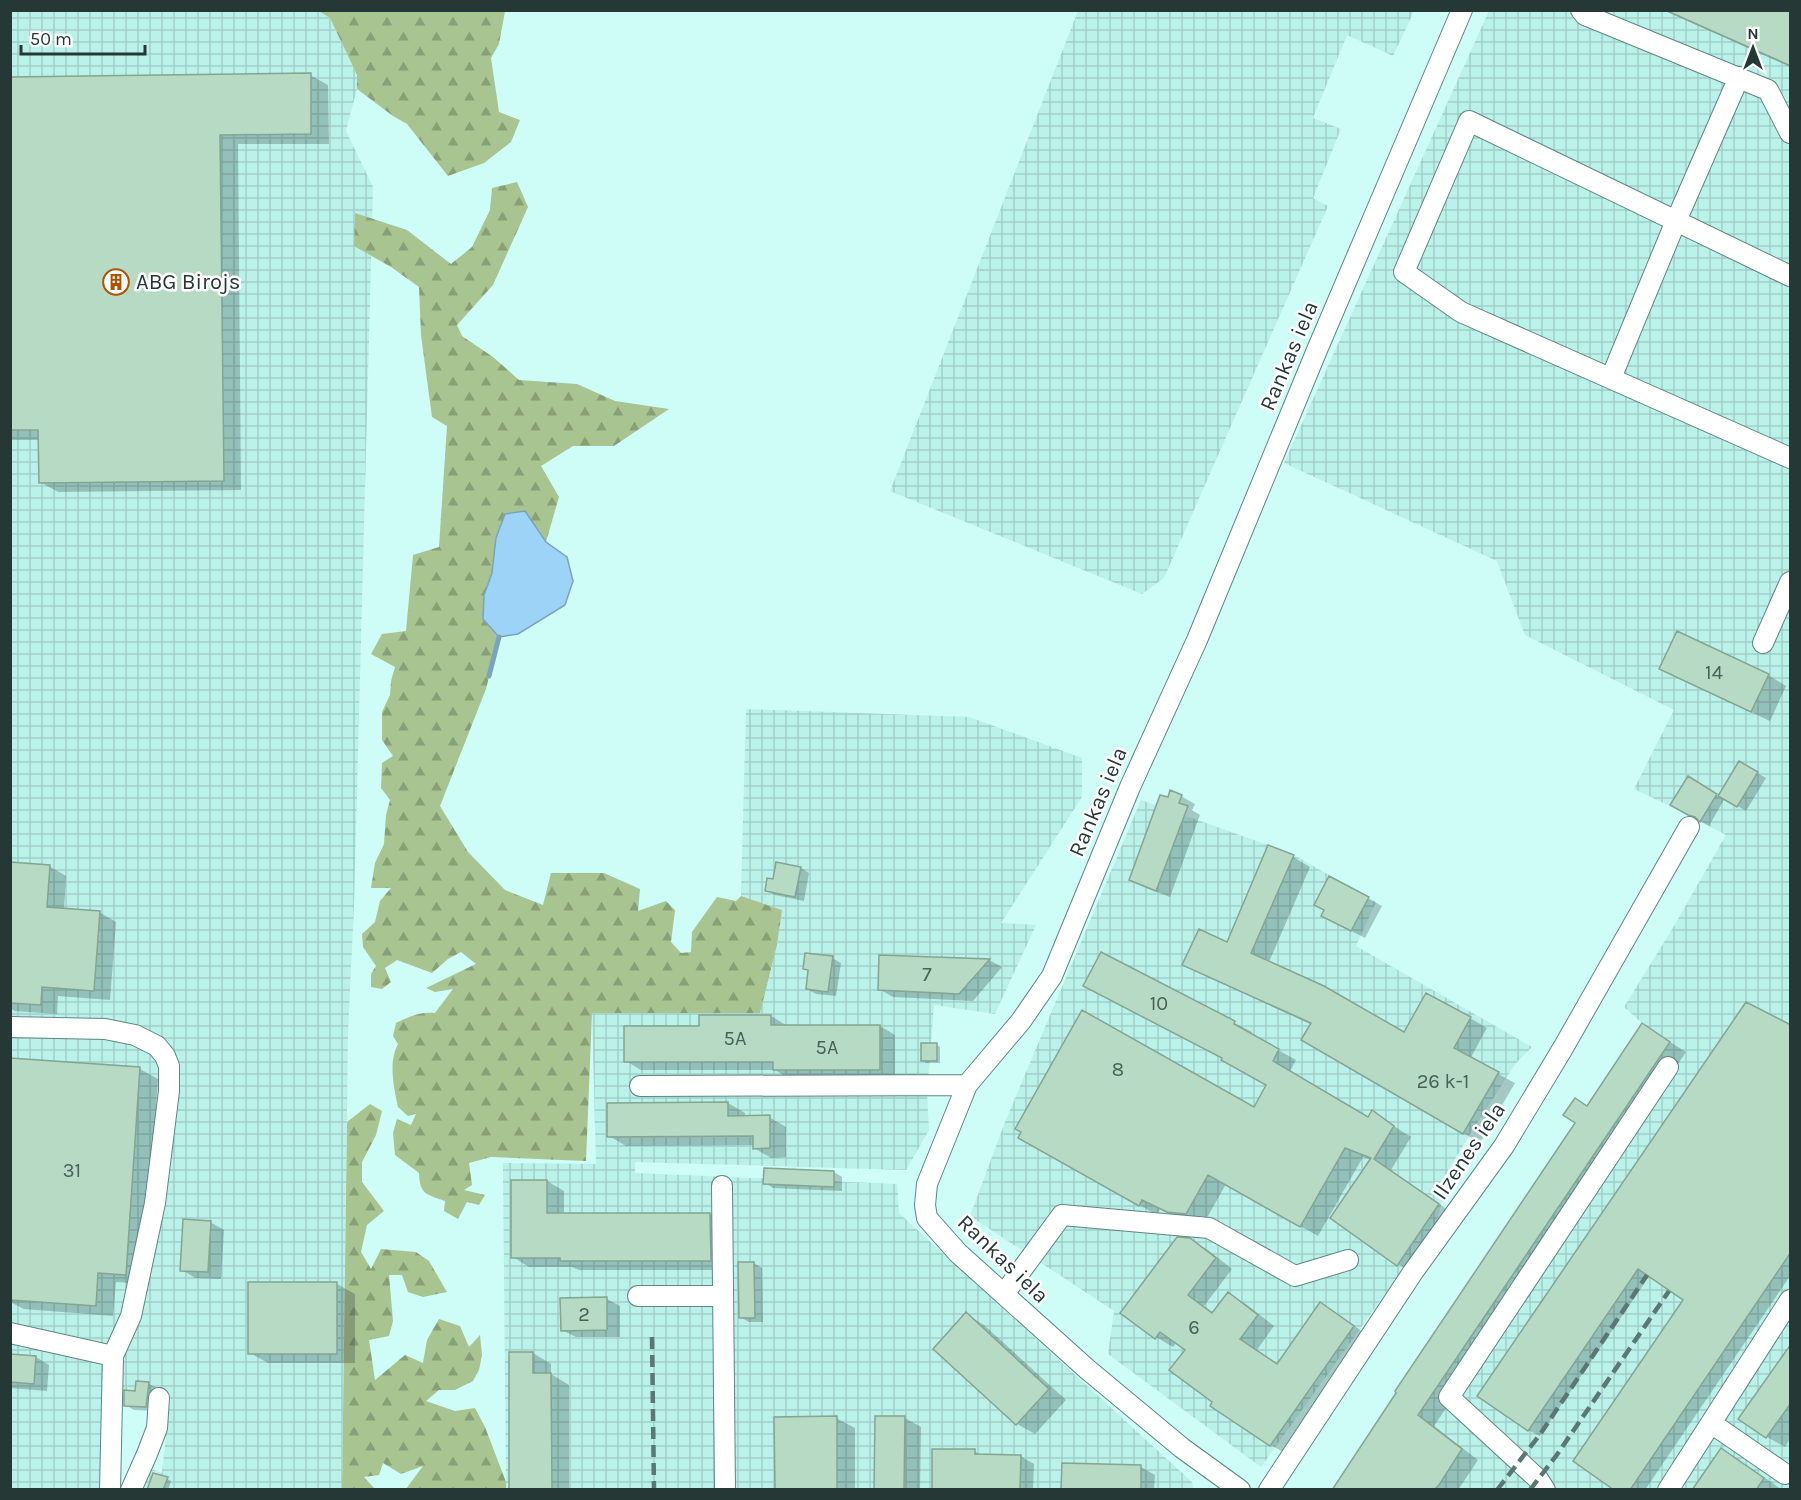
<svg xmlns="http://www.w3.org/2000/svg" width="1801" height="1500" font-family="Karla,sans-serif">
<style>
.industrial{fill:url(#industrial-grid)}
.forest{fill:url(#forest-firs)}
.water{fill:#9ed3f8;stroke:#7aa4be;stroke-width:1.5}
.shadow{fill:#0003}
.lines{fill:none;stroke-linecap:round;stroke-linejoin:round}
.stream{stroke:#7aa4be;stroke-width:5}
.building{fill:#b6dac4;stroke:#83a591;stroke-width:1.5}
.minor-casing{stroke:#5d8782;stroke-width:22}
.minor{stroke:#fff;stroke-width:20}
.rail{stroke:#5b7773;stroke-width:4.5;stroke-dasharray:12 6;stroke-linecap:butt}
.labels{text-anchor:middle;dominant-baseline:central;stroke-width:5;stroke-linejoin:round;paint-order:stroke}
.number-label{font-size:20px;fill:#496059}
.poi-label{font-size:22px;fill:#253835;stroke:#fff;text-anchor:start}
.street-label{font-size:22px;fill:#253835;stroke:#fff}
</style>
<defs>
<pattern id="industrial-grid" width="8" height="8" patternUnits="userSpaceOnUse" patternTransform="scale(1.5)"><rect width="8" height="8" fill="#baf1e9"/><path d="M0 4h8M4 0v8" fill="none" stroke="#a0cfc8"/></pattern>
<pattern id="forest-firs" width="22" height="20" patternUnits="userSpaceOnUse" patternTransform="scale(1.5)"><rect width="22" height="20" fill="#a8c491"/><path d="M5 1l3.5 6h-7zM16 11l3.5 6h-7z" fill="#89a077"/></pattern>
</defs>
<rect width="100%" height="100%" fill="#cefcf6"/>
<path class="industrial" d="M319 10 330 18 357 75V89L346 131 373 187 354 904 348 1033 342 1489H144L151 1469 162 1473 170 1399 149 1397 147 1408 119 1405 103 1449 99 1489H11L10 430H38L39 483 220 135 311 134 310 73 11 77V11Z
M1078 11H1414L1393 56 1347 35 1313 118 1341 129 1313 198 1328 206 1164 578 1142 594 890 491Z
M1489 11H1790V1489L1333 1488 1394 1397 1395 1391 1642 1023 1624 1007 1674 926 1726 835 1678 810 1634 789 1674 710 1525 635 1497 561 1284 463Z
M746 709 969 717 1082 758V797L1001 923 1036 925 995 1014 934 1005 927 1093 929 1130 906 1170 635 1162V1173L897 1184 899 1213 1192 1482 1193 1489H506L503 1163 596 1164 592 1013 760 1012 777 945 782 910 741 896Z
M1141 800 1268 845 1294 855 1376 902 1356 946 1532 1047 1516 1063 1465 1142 1438 1188 1444 1196 1436 1223 1261 1467 1108 1354 1114 1311 970 1216 1005 1122Z"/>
<path class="forest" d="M319 11H505L499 44 491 58 499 112 520 120 511 142 484 163 448 176 407 124 393 116 357 89V75L330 18Z
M517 182 528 207 493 285 457 325 462 336 493 357 519 380 577 384 615 401 669 409 614 446H573L541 466 559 497 546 542 525 512 505 514 496 538 492 573 484 595 483 619 499 637 486 689 440 806 468 852 505 890 543 905 551 873H604L640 889 638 911 666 901 675 910 671 942 681 953 691 952 692 932 717 897 736 901 741 896 782 910 777 945 760 1013H592L586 1161 491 1157 469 1163 472 1185 464 1190 485 1195 479 1205 467 1202 458 1219 444 1211 445 1201C426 1194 420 1195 419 1173L395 1155 393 1133 397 1119 411 1125 416 1114 408 1116 398 1107C394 1088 388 1063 398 1044L393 1036 396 1023C410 1016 420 1012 435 1013L453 989 435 992 426 988 476 964 461 952 448 959 432 973 397 960 385 968 391 982 382 989 371 987V974L376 966 363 947 362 934 375 922 380 901 391 888H371L375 863 384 844 386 815 390 800 381 788 382 763 393 756 382 740V712L390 695 391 681 395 667 371 654 382 634 406 631 413 555 439 547 447 426 432 417 421 335 419 287 391 267 354 246 355 213 407 230 451 264 472 247 490 210 492 188Z
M370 1104 382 1111 376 1135 362 1162V1182L384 1211 367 1225 361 1252 371 1269 381 1249 416 1252 429 1261 447 1292 423 1297 408 1292 402 1275H389L393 1321 389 1336 369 1340 375 1380 405 1355 423 1363 427 1340 439 1319 460 1326 469 1347 480 1335 482 1355 479 1370 473 1381 455 1390H439L426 1401 455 1411 475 1408 485 1427 506 1482V1489H406L423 1466 401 1474 383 1463 379 1475 364 1477 375 1489H342L347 1122Z"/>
<path class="water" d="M525 511 546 542 567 557 573 581 565 605 518 634 499 637 483 619 484 595 492 573 496 538 505 514Z"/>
<path class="shadow" d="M1663 10H1790V67Z
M310 75 328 85 329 144H238L241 490 58 492 40 482V440H10V78Z
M1677 633 1768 675 1786 686 1770 721 1679 679 1661 669Z
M1739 763 1766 778 1746 811 1725 798 1709 826 1672 805 1688 778 1719 797Z
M1181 796 1195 804 1192 810 1200 815 1170 897 1144 887 1130 880 1168 799Z
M1293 857 1310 867 1269 962 1405 1034 1470 1018 1487 1028 1470 1059 1515 1083 1480 1143 1303 1040 1312 1025 1201 974 1184 964 1227 944Z
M778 863 801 868 809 873 804 901 775 895 766 890 774 880Z
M10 864 49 866 66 876 64 910 99 912 116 922 110 1000 58 996 57 1014 15 1011 10 1008Z
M1330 878 1382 906 1365 938 1336 923 1326 910Z
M1102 954 1252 1032 1251 1035 1296 1060 1289 1073 1368 1119 1372 1112 1411 1137 1391 1170 1455 1215 1415 1274 1398 1264 1371 1160 1363 1157 1318 1236 1226 1184 1204 1223 1186 1222 1160 1209 1157 1215 1020 1138 1023 1132 1254 1109 1268 1085 1224 1058Z
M880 956 989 960 1002 967 973 1001 893 997 879 989Z
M832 958 841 963 836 996 816 994 807 989 810 971 804 968Z
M771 1016 786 1025 880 1026 895 1035V1079H790L775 1070H641L626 1061 701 1027Z
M1643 1025 1686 1052 1434 1426 1478 1460 1458 1490H1337Z
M1790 1027V1276L1645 1490H1617L1685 1300 1650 1275 1540 1436 1528 1430Z
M937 1045 940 1047V1063H926L922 1060Z
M10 1060 140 1069 158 1079 144 1284 116 1282 113 1316 24 1309 10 1302Z
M728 1103 745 1113V1117H769L786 1127V1157L771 1158 754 1148V1145L626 1146 609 1136Z
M834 1172 842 1177V1191L773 1188 765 1183Z
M547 1181 564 1191V1214H710L727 1224V1270H579L572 1267H529L513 1257Z
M210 1222 224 1230 221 1279 195 1278 182 1270Z
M1190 1240 1208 1250 1232 1269 1204 1306 1214 1313 1228 1294 1246 1304 1274 1326 1257 1350 1278 1364 1321 1304 1371 1337 1288 1455 1271 1445 1214 1402 1187 1349 1177 1342 1173 1347 1156 1337Z
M754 1263 762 1268 763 1322H749L740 1317Z
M337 1284 355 1294V1363H268L250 1353Z
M607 1299 620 1306V1337H576L562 1330Z
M966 1314 984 1325 1066 1400 1035 1434 1017 1424Z
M1790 1347V1439L1785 1447 1767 1437Z
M533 1353 551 1364V1374L569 1385V1490H511Z
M10 1355 36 1357 49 1365 47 1391 10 1388Z
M137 1383 149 1384 158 1388 155 1411 134 1410 125 1405 137 1393Z
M876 1417 905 1418 921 1427 920 1490H875Z
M836 1418 855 1428V1490H776Z
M1722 1450 1739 1460 1781 1489 1694 1490Z
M974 1451 983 1456H1020L1034 1464 1033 1490H933Z
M1141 1467 1155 1475 1154 1490H1062Z
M167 1479 171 1481 168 1490H148Z"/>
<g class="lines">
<path class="stream" d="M489 676 499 637"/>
</g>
<path class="building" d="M1665 10H1791V66Z
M311 73V134L220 135 224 481 39 483 38 430H10V77Z
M1677 631 1769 674 1751 712 1659 669Z
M1739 761 1758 772 1737 807 1718 796Z
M1688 776 1717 794 1700 822 1695 817 1688 815 1670 805Z
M1170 790 1182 795 1179 803 1188 806 1156 891 1129 880 1160 795 1168 797Z
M1268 845 1294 855 1251 953 1324 986 1404 1032 1426 993 1471 1017 1454 1048 1499 1072 1463 1134 1301 1040 1311 1023 1182 965 1199 929 1227 942Z
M10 862 50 865 47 907 100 911 94 991 42 987 41 1005 10 1003Z
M776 862 801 867 795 897 765 891 767 878 773 879Z
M1329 876 1369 897 1351 931 1321 916 1324 910 1314 905Z
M1101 952 1235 1021 1234 1024 1279 1049 1273 1061 1368 1117 1372 1110 1394 1126 1374 1159 1439 1204 1397 1266 1330 1218 1371 1158 1345 1148 1300 1227 1208 1175 1186 1214 1167 1212 1142 1200 1139 1206 1018 1138 1021 1132 1015 1129 1082 1010 1254 1107 1266 1085 1221 1060 1222 1058 1083 986Z
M805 953 833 956 828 992 806 989 808 970 803 969Z
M879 955 990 959 959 994 878 990Z
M1746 1002 1791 1025V1252L1630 1490H1614L1573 1461 1683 1300 1638 1269 1528 1431 1477 1396Z
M699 1015H771V1025H880V1070H773V1062H624V1026H699Z
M1642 1023 1670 1042 1418 1415 1462 1449 1439 1485 1434 1490H1332L1396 1393 1395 1391 1575 1123 1563 1115 1575 1098 1587 1106Z
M921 1043H937V1061H921Z
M10 1058 140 1067 126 1275 98 1273 96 1306 10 1300Z
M728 1102V1116L770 1115V1148L753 1149V1136L607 1137V1103Z
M764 1168 834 1171V1187L763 1184Z
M511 1180H547V1213H710L711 1261H560V1258H511Z
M183 1219 211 1221 208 1272 180 1271Z
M1177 1237 1190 1238 1216 1258 1188 1295 1212 1313 1228 1292 1258 1315 1240 1339 1277 1364 1320 1302 1354 1326 1270 1446 1210 1406 1212 1402 1169 1370 1185 1350 1160 1332 1155 1339 1120 1313Z
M738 1262H754L755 1318H739Z
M248 1282H337V1354H248Z
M607 1297V1330L561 1331 560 1298Z
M966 1312 1049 1389 1016 1425 933 1349Z
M1791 1344V1403L1766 1438 1738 1419Z
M509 1352H533V1373H551L552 1490H509Z
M10 1354 36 1356 34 1384 10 1382Z
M136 1381 149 1382 146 1407 124 1406V1390L135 1391Z
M837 1416V1490H775L774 1417Z
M875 1416H905L904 1490H874Z
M1721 1448 1764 1478 1756 1490H1692Z
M932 1449H975V1454L1021 1455 1020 1490H932Z
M1062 1463 1141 1465V1490H1061Z
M153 1473 168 1477 163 1490H147Z"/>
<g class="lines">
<g class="minor-casing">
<path id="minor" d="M1581 10 1585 15 1768 90 1790 133
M1790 276 1469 121 1404 272 1461 312 1790 458
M1611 378 1676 221 1739 77
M1763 643 1790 582
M10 1027 105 1029 135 1035 157 1046 165 1056 169 1066V1091L155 1203 131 1316 113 1356 110 1490
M640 1086 967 1085
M722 1186 725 1490
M1004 1294 1062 1215 1209 1228 1295 1276 1348 1260
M638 1296H723
M10 1333 113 1356
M1711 1423 1785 1474
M131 1490 147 1454 157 1428 159 1398
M1240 1490 1182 1448 1087 1369 958 1253 927 1218 925 1205 927 1184 967 1085 1021 1021 1052 976 1130 787 1197 640 1317 350 1462 10
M1269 1490 1413 1272 1504 1146 1563 1048 1689 827
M1545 1490 1538 1479 1449 1397 1668 1067
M1668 1490 1790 1300"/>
</g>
<use href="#minor" class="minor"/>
<path class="rail" d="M652 1337 654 1490
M1497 1490 1541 1433 1647 1275
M1530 1490 1556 1456 1669 1291"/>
</g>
<defs>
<g id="building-ring" transform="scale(1.35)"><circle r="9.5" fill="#fff" stroke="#b15202" stroke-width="1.5"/><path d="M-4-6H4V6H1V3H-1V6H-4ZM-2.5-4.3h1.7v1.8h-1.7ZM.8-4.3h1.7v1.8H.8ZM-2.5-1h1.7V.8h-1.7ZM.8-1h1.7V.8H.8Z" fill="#b15202"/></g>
</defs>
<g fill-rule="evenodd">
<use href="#building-ring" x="116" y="282"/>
</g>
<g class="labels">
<g class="number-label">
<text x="1714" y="672">14</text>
<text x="927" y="974">7</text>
<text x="1159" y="1003">10</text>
<text x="735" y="1038">5A</text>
<text x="827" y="1047">5A</text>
<text x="1118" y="1069">8</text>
<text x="1443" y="1081">26 k-1</text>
<text x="72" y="1170">31</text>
<text x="584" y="1314">2</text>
<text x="1194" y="1327">6</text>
</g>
<g class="poi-label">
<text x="136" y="282">ABG Birojs</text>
</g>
<g class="street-label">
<text transform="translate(1289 356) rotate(-67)">Rankas iela</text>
<text transform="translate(1098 802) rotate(-67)">Rankas iela</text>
<text transform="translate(1469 1151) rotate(-56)">Ilzenes iela</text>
<text transform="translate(1003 1259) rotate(44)">Rankas iela</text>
</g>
</g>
<rect width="1801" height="1500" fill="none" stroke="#253835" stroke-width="24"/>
<g transform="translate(1753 48)" stroke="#ffffff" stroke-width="4.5" paint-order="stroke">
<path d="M0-4.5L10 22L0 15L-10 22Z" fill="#253835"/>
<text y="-9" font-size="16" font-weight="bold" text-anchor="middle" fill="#253835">N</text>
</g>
<path d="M21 45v9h124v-9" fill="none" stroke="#253835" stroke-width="3"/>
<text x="30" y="45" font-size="18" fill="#253835" stroke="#ffffff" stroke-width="4.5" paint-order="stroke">50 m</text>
</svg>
